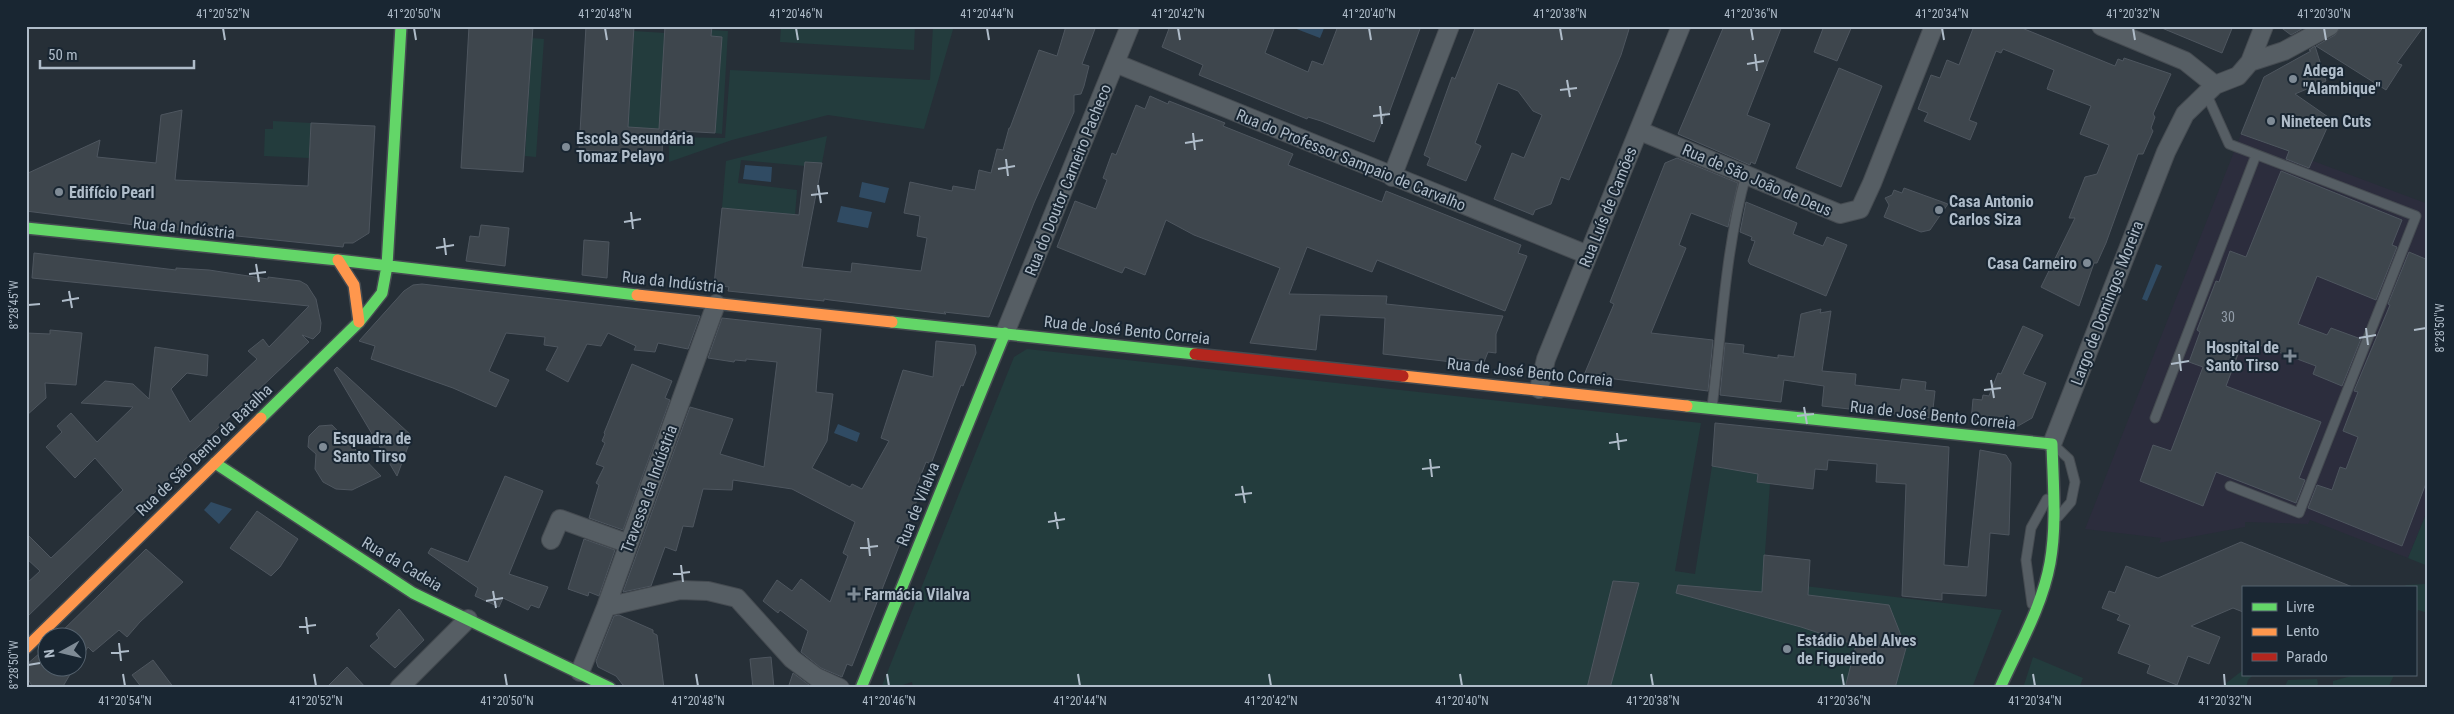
<svg xmlns="http://www.w3.org/2000/svg" width="2454" height="714" font-family="'Roboto Condensed',sans-serif">
<style>
.medical{fill:#2c2d3d}
.green{fill:#233c3d}
.water{fill:#304b63}
.building{fill:#3e464d;stroke:#4e565f}
.lines{fill:none;stroke-linecap:round;stroke-linejoin:round}
.lane-casing{stroke:#454b51;stroke-width:11}
.street-casing{stroke:#454b51;stroke-width:20}
.fast-casing{stroke:#454b51;stroke-width:14}
.slow-casing{stroke:#454b51;stroke-width:14}
.jam-casing{stroke:#454b51;stroke-width:14}
.lane{stroke:#565e64;stroke-width:9}
.street{stroke:#565e64;stroke-width:18}
.fast{stroke:#63d668;stroke-width:11}
.slow{stroke:#ff974d;stroke-width:11}
.jam{stroke:#b3261e;stroke-width:11}
.ticks{fill:none;stroke:#afbcc9;stroke-width:2}
.poi-dot{fill:#7f8b96;stroke:#192632;stroke-width:2}
.labels{text-anchor:middle;dominant-baseline:central;stroke-width:4;stroke-linejoin:round;paint-order:stroke}
.number-label{font-size:14px;fill:#939eaa}
.poi-label{font-size:16px;font-weight:bold;fill:#afbcc9;stroke:#192632;text-anchor:start}
.street-label{font-size:16px;fill:#afbcc9;stroke:#192632}
.neatline{fill:none;stroke:#afbcc9;stroke-width:2}
.ticks-label{font-size:12px;text-anchor:middle;fill:#afbcc9}
</style>
<rect width="100%" height="100%" fill="#262f37"/>
<path class="medical" d="M2241 134 2428 204V509L2408 558 2310 520 2308 524 2245 522V527L2159 543 2161 538 2085 529Z"/>
<path class="green" d="M781 26H915L914 50 780 42Z
M933 26H954L924 129 828 115 732 140 669 162V137L725 138 730 70 930 80Z
M712 30 728 31 722 134 715 133 722 37 711 36Z
M634 31 665 33 659 129 628 127Z
M532 38 544 39 536 157 525 156Z
M273 121 311 123 309 158 264 156 265 129H273Z
M827 136 822 163 805 166 741 160 738 183 797 190 795 215 722 208 726 161Z
M1027 349 1701 423 1675 571 1695 574 1712 466 1735 470 1743 426 1772 429V455L1759 454 1757 482 1770 483 1763 581 2002 610 1972 688H913L912 682 893 688H881L1014 357Z
M2428 509V566L2408 558Z
M2425 584 2428 585V613L2418 610 2415 618V588H2403L2406 585Z
M2033 657 2083 678 2079 688H2023Z
M2243 670V675H2253L2248 680 2246 688H2220Z
M2355 675H2394L2388 688H2333V681Z
M2317 679 2318 684 2315 688H2284L2288 680Z"/>
<path class="water" d="M1294 26H1325L1320 38 1294 28Z
M745 165 772 167 771 182 743 179Z
M862 182 889 188 885 203 859 197Z
M841 206 872 212 868 228 837 222Z
M2156 264 2162 266 2147 301 2142 299Z
M838 424 860 433 857 442 834 433Z
M211 502 232 509 219 524 204 510Z"/>
<path class="building" d="M469 26H533L523 172 461 168Z
M586 26H634L628 127 659 129 665 26H712L711 36 722 37 715 133 663 130 662 155 579 150Z
M1066 26H1096L1082 64 1089 66 1084 86 1081 94 1074 95V112L1034 203 989 317 944 312 946 314 830 300 824 299V301L728 291 729 287 714 285 722 208 799 215 805 162 822 163 802 267 851 272 852 263 921 271 927 238 917 236 920 216 904 213 910 182 952 191 953 186 975 190 979 170 991 173 997 149 1003 150 1009 128H1010L1039 50 1057 56Z
M1170 26H1275L1265 53 1308 72 1312 61 1323 65 1338 26H1421L1389 113 1386 112 1374 142 1321 121 1308 117 1307 119 1199 75 1203 65 1162 47Z
M1476 26H1630L1621 55 1569 180 1561 177 1551 204 1535 210 1533 215 1494 199 1512 153 1524 158 1542 115 1533 111 1518 91 1498 83 1475 143 1481 146 1466 181 1427 165 1430 158 1424 155 1452 77 1455 79Z
M1724 26H1782L1747 115 1770 124 1755 164 1751 162 1750 165 1678 134Z
M1824 26H1852L1837 61 1814 52Z
M1974 26H2017L2115 66 2118 59 2123 61 2124 58 2171 74 2153 114 2155 117 2151 128 2153 131 2143 154H2138L2106 243 2097 263H2094L2079 306 2041 287 2075 218H2069L2085 177 2097 174 2109 145 2080 134 2091 106 2047 89 2054 70 2003 49 2001 53 1996 51 1969 120 1977 123 1970 140 1924 121 1928 113 1918 109 1931 75 1940 78 1947 60 1959 65Z
M2157 26H2233L2222 53Z
M2279 26H2307L2291 35Z
M2341 26H2424L2397 63 2402 65 2386 90 2316 46 2335 35Z
M2315 46 2326 81 2295 94 2331 119 2309 168 2286 159 2289 151 2241 134 2264 77 2311 51 2309 50Z
M1839 68 1882 86 1841 187 1796 168Z
M1150 96 1168 104 1169 101 1225 123 1223 126 1293 154 1288 165 1382 202 1386 191 1521 245 1518 253 1527 256 1505 311 1377 260 1372 272 1307 247 1289 294 1387 296 1386 304 1503 316 1496 334V353L1488 352 1484 362 1453 358 1452 362 1383 354 1385 318 1320 315 1316 350 1250 343 1280 268 1194 235 1166 220 1145 275 1125 267 1122 273 1057 247 1075 201 1096 209 1107 180 1103 178 1112 153 1116 155 1136 105 1145 109Z
M182 110 175 180 308 186 311 123 375 126 369 233 353 243H344L343 247 150 227 26 211V174L100 140 97 157 156 163 161 115Z
M1677 158 1738 183 1728 227 1691 213 1679 245 1686 248 1651 333 1713 340 1708 391 1584 375 1614 304 1610 302 1665 163Z
M2281 171 2402 220 2392 245 2397 247 2376 300 2317 276 2298 324 2327 335 2331 328 2361 339 2342 386 2313 374 2316 366 2246 340 2242 349H2240L2226 386 2321 422 2299 478 2305 480 2296 503 2216 472 2203 506 2140 481 2153 445 2171 451 2203 367 2189 362 2200 332 2197 330 2216 281 2219 282 2230 251 2246 257Z
M1904 188 1948 204 1930 230 1921 232 1884 217 1889 205 1885 198 1892 195 1894 190 1902 193Z
M1746 202 1797 223 1793 234 1823 246 1827 237 1847 245 1826 296 1750 264 1748 261 1755 241 1751 240 1752 237 1740 232Z
M481 225 509 228 505 266 466 261 470 236 479 237Z
M584 240 609 242 607 278 582 275Z
M2409 252 2428 260V478L2402 546 2308 508 2317 485 2332 490 2340 467 2346 469 2358 437 2343 431 2358 392 2354 391 2390 305 2388 304Z
M34 253 176 270V268L209 270 268 279V277L300 281 307 285 316 299 321 323 320 332 313 339 302 335 309 342 182 462 184 464 26 618V584L40 571 26 558V533L51 558 123 490 95 458 75 478 46 447 62 432 57 426 71 413 97 442 133 407 81 403 105 381 133 384 149 399 155 347 208 355 207 376 187 373 171 389 190 422 257 359 248 351 263 339 269 347 309 306 32 278Z
M422 284 700 316 688 349 658 343 655 352 634 350 636 346 608 333 601 346 587 344 568 382 546 370 558 347 544 345 545 337 506 333 489 371 509 380 496 407 453 388 371 359 375 346 359 341 404 291 413 285Z
M1821 309 1820 313 1831 311 1822 371 1856 374 1855 385 1900 390 1902 379 1926 382 1925 390 1935 391 1932 418 1822 406 1824 386 1784 380 1781 402 1720 395 1725 343 1744 345 1743 353 1778 358V355L1794 357 1801 314Z
M722 318 821 329 816 392 833 394 827 441 812 468 850 487 852 484 862 489 889 441 881 438 903 370 933 377 936 341 975 345 976 353 963 386 961 385 931 464 926 462 914 493 919 495 852 666 847 664 842 677 821 668 801 652 808 631 780 610 778 613 763 601 777 580 792 591 801 579 830 602 848 556 843 553 855 522 792 489 733 480 732 490 703 489 693 527 683 526 676 551 665 547 651 586 623 592 690 407 733 419 720 454 764 467 777 362 746 359V361L735 360 734 362 708 358Z
M2023 326 2043 335 2023 374 2046 383 2032 418 2018 426 1971 422 1973 399 1982 400 1983 395 1989 396 1998 373 2001 374Z
M50 330 82 333 76 385 45 383 46 398 26 416V333L50 334Z
M632 364 672 381 665 398 670 400 623 530 589 518 599 485 596 483 604 467 596 464 605 443 602 441 605 434 604 433Z
M337 367 412 436 397 476 334 370Z
M1715 423 1949 447 1944 565 1968 567 1980 450 2006 455 2011 463 2009 535 1990 533 1986 596 1942 593V600L1902 596 1906 484 1876 482 1877 464 1828 460 1827 470 1815 469 1813 489 1757 482 1758 474 1712 466Z
M332 425 381 476 352 490 336 489 323 482 315 469 316 454 308 447 309 436 319 426Z
M505 476 543 491 509 574 548 587 539 608 531 605 528 610 503 598 499 607 475 596 478 588 428 553 431 548 468 562Z
M257 511 298 539 280 567 271 576 230 548Z
M584 539 615 550 599 596 589 592 588 596 568 589Z
M2241 542 2355 588H2243V612L2233 608 2191 626 2220 637 2209 664 2188 656 2177 685 2147 673 2150 665 2118 653 2130 625 2117 620 2120 615 2102 608 2109 591 2115 593 2126 566 2158 578Z
M146 549 183 582 140 622 127 637 119 630 93 652 88 647 78 663V636H57Z
M1764 555 1810 560 1808 595 1889 605 1906 648 1895 688H1845L1856 645 1801 627 1676 593 1678 585 1762 592Z
M1613 581 1639 583 1610 688H1587Z
M399 609 424 640 395 668 370 646 379 638 376 634Z
M619 615 653 630V633L657 635 664 688H630L623 685 616 676 598 667 596 661 614 616Z
M48 646V666H75L62 688H33L26 675V665Z
M771 657 774 688H753L750 659Z
M153 660 174 688H142L132 675Z
M347 667 366 688H326Z
M793 673 809 685 810 688H788Z"/>
<g class="lines">
<g class="lane-casing">
<path id="lane" d="M2206 93 2229 144 2416 216 2299 513 2230 486
M1712 407C1722 330 1725 250 1746 175
M2155 418 2256 155
M2056 447 2069 459 2075 482 2071 502 2058 517
M2032 604 2026 560 2031 528 2047 499"/>
</g>
<g class="street-casing">
<path id="street" d="M2101 26 2185 61 2215 85
M2250 62 2284 51 2330 26
M1115 63 1588 255
M1640 131 1840 214 1860 209 1872 183 1934 26
M1392 177 1450 26
M1005 333 1130 26
M1539 389 1546 359 1681 26
M2052 444 2166 152 2185 114 2215 85 2238 76 2250 62 2264 26
M551 540 560 519 629 544
M606 607 680 590 708 591 737 598 792 659 816 677 840 688
M580 672 606 607 716 304
M399 688 468 619"/>
</g>
<g class="fast-casing">
<path id="fast" d="M26 228 338 260 637 295
M892 322 1195 354
M1687 406 2052 444C2053 483 2057 524 2050 563 2042 607 2018 648 2000 688
M261 418 359 322 382 293 387 266 401 26
M215 463 413 593 610 688
M861 688 1005 333"/>
</g>
<g class="slow-casing">
<path id="slow" d="M338 260 354 285 359 322
M637 295 892 322
M1403 376 1687 406
M26 648 261 418"/>
</g>
<g class="jam-casing">
<path id="jam" d="M1195 354 1403 376"/>
</g>
<use href="#lane" class="lane"/>
<use href="#street" class="street"/>
<use href="#fast" class="fast"/>
<use href="#slow" class="slow"/>
<use href="#jam" class="jam"/>
</g>
<path class="ticks" d="M223 28 225 40M414 28 416 40M605 28 607 40M796 28 798 40M987 28 989 40M1178 28 1180 40M1369 28 1371 40M1560 28 1562 40M1751 28 1753 40M1942 28 1944 40M2133 28 2135 40M2324 28 2326 40M1755 54 1757 71M1747 64 1764 61M1567 80 1570 97M1560 90 1577 88M1380 106 1382 124M1373 116 1390 114M1193 133 1195 150M1185 143 1203 140M1006 159 1008 176M998 169 1015 166M818 185 821 203M811 195 828 193M631 212 633 229M624 222 641 219M444 238 446 255M436 248 454 245M256 264 259 282M249 274 266 272M69 291 72 308M62 301 79 298M28 305 40 304M2366 328 2368 345M2414 330 2426 328M2359 338 2376 335M2179 354 2181 371M2171 364 2189 361M1991 380 1994 398M1984 390 2001 388M1804 407 1807 424M1797 416 1814 414M1617 433 1619 450M1609 443 1627 440M1430 459 1432 477M1422 469 1440 467M1242 486 1245 503M1235 495 1252 493M1055 512 1058 529M1048 522 1065 519M868 538 870 556M860 548 878 546M681 565 683 582M673 574 690 572M493 591 496 608M486 601 503 598M306 617 308 634M299 627 316 625M119 643 121 661M111 653 129 651M28 665 40 663M123 674 125 686M314 674 316 686M505 674 507 686M696 674 698 686M887 674 889 686M1078 674 1080 686M1269 674 1271 686M1460 674 1462 686M1651 674 1653 686M1842 674 1844 686M2033 674 2035 686M2224 674 2225 686"/>
<g class="poi-dot">
<circle cx="2293" cy="79" r="5"/>
<circle cx="2271" cy="121" r="5"/>
<circle cx="566" cy="147" r="5"/>
<circle cx="59" cy="192" r="5"/>
<circle cx="1939" cy="210" r="5"/>
<circle cx="2087" cy="263" r="5"/>
<path d="M2287.5 348.5h5v5h5v5h-5v5h-5v-5h-5v-5h5z"/>
<circle cx="323" cy="447" r="5"/>
<path d="M851.5 586.5h5v5h5v5h-5v5h-5v-5h-5v-5h5z"/>
<circle cx="1787" cy="649" r="5"/>
</g>
<g class="labels">
<g class="number-label">
<text x="2228" y="317">30</text>
</g>
<g class="poi-label">
<text x="2303" y="70">Adega<tspan x="2303" dy="18">"Alambique"</tspan></text>
<text x="2281" y="121">Nineteen Cuts</text>
<text x="576" y="138">Escola Secundária<tspan x="576" dy="18">Tomaz Pelayo</tspan></text>
<text x="69" y="192">Edifício Pearl</text>
<text x="1949" y="201">Casa Antonio<tspan x="1949" dy="18">Carlos Siza</tspan></text>
<text x="2077" y="263" text-anchor="end">Casa Carneiro</text>
<text x="2279" y="347" text-anchor="end">Hospital de<tspan x="2279" dy="18">Santo Tirso</tspan></text>
<text x="333" y="438">Esquadra de<tspan x="333" dy="18">Santo Tirso</tspan></text>
<text x="864" y="594">Farmácia Vilalva</text>
<text x="1797" y="640">Estádio Abel Alves<tspan x="1797" dy="18">de Figueiredo</tspan></text>
</g>
<g class="street-label">
<text transform="translate(1351 160) rotate(22)">Rua do Professor Sampaio de Carvalho</text>
<text transform="translate(1068 180) rotate(-68)">Rua do Doutor Carneiro Pacheco</text>
<text transform="translate(1757 180) rotate(23)">Rua de São João de Deus</text>
<text transform="translate(1608 207) rotate(-68)">Rua Luís de Camões</text>
<text transform="translate(184 228) rotate(6)">Rua da Indústria</text>
<text transform="translate(673 282) rotate(6)">Rua da Indústria</text>
<text transform="translate(2107 303) rotate(-69)">Largo de Domingos Moreira</text>
<text transform="translate(1127 330) rotate(6)">Rua de José Bento Correia</text>
<text transform="translate(1530 372) rotate(6)">Rua de José Bento Correia</text>
<text transform="translate(1933 415) rotate(6)">Rua de José Bento Correia</text>
<text transform="translate(204 450) rotate(-44)">Rua de São Bento da Batalha</text>
<text transform="translate(649 489) rotate(-70)">Travessa da Indústria</text>
<text transform="translate(918 504) rotate(-68)">Rua de Vilalva</text>
<text transform="translate(402 564) rotate(31)">Rua da Cadeia</text>
</g>
</g>
<rect width="2454" height="714" fill="none" stroke="#192632" stroke-width="55"/>
<rect x="2242" y="586" width="175" height="90" fill="#192632" stroke="#55626e"/>
<rect x="2252" y="603" width="25" height="8" fill="#63d668" stroke="#55626e"/>
<text x="2286" y="612" font-size="15" fill="#afbcc9">Livre</text>
<rect x="2252" y="628" width="25" height="8" fill="#ff974d" stroke="#55626e"/>
<text x="2286" y="636" font-size="15" fill="#afbcc9">Lento</text>
<rect x="2252" y="653" width="25" height="8" fill="#b3261e" stroke="#55626e"/>
<text x="2286" y="662" font-size="15" fill="#afbcc9">Parado</text>
<g transform="translate(62 652) rotate(262)"><circle r="24" fill="#192632" stroke="#55626e"/>
<path d="M0-4L9 19L0 12L-9 19Z" fill="#7f8b96"/>
<text y="-8" font-size="14" font-weight="bold" text-anchor="middle" fill="#afbcc9">N</text>
</g>
<path d="M40 60v8h154v-8" fill="none" stroke="#afbcc9" stroke-width="2.5"/>
<text x="48" y="60" font-size="15" fill="#afbcc9" stroke="#192632" stroke-width="4" paint-order="stroke">50 m</text>
<rect x="28" y="28" width="2398" height="658" class="neatline"/>
<g class="ticks-label">
<text x="223" y="18">41°20'52"N</text>
<text x="414" y="18">41°20'50"N</text>
<text x="605" y="18">41°20'48"N</text>
<text x="796" y="18">41°20'46"N</text>
<text x="987" y="18">41°20'44"N</text>
<text x="1178" y="18">41°20'42"N</text>
<text x="1369" y="18">41°20'40"N</text>
<text x="1560" y="18">41°20'38"N</text>
<text x="1751" y="18">41°20'36"N</text>
<text x="1942" y="18">41°20'34"N</text>
<text x="2133" y="18">41°20'32"N</text>
<text x="2324" y="18">41°20'30"N</text>
<text transform="translate(14 305) rotate(-90)" y="4">8°28'45"W</text>
<text transform="translate(2440 328) rotate(-90)" y="4">8°28'50"W</text>
<text transform="translate(14 665) rotate(-90)" y="4">8°28'50"W</text>
<text x="125" y="705">41°20'54"N</text>
<text x="316" y="705">41°20'52"N</text>
<text x="507" y="705">41°20'50"N</text>
<text x="698" y="705">41°20'48"N</text>
<text x="889" y="705">41°20'46"N</text>
<text x="1080" y="705">41°20'44"N</text>
<text x="1271" y="705">41°20'42"N</text>
<text x="1462" y="705">41°20'40"N</text>
<text x="1653" y="705">41°20'38"N</text>
<text x="1844" y="705">41°20'36"N</text>
<text x="2035" y="705">41°20'34"N</text>
<text x="2225" y="705">41°20'32"N</text>
</g>
</svg>
